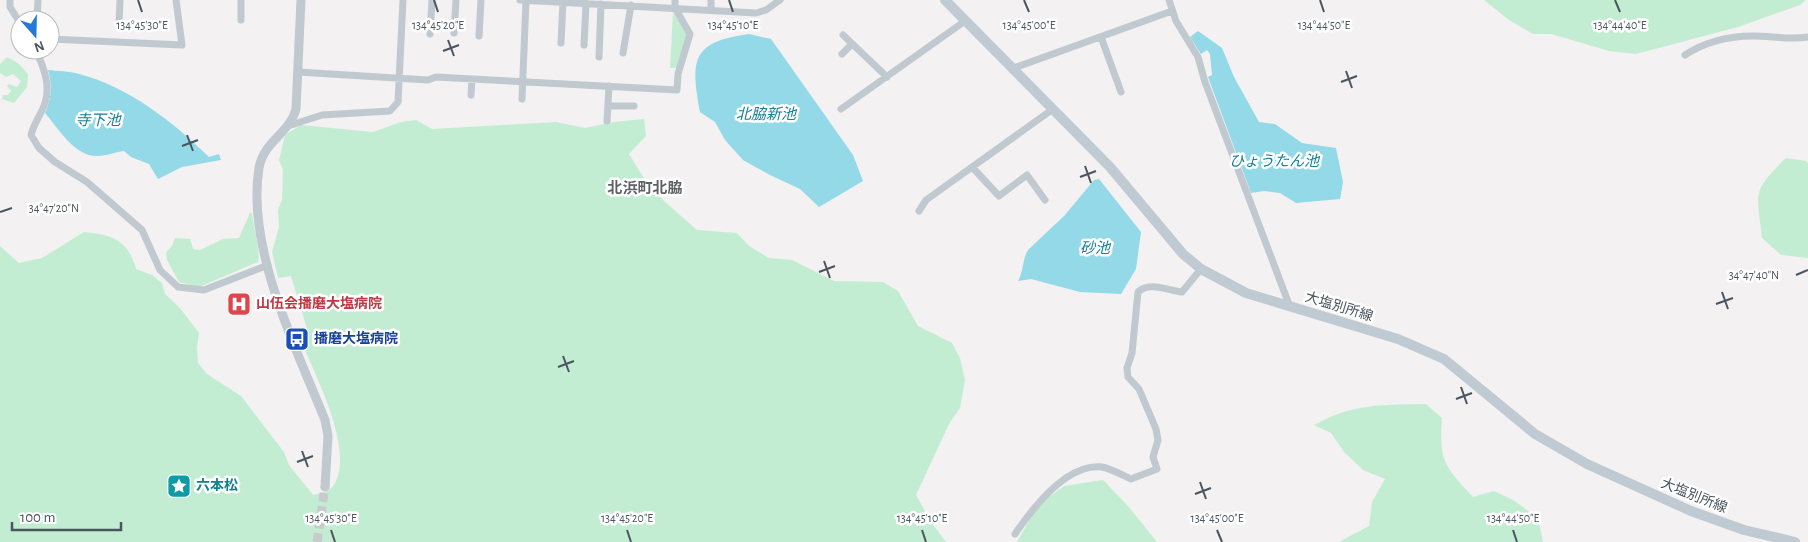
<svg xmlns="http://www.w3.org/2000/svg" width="1808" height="542" font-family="'Alegreya Sans','Noto Sans JP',sans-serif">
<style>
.green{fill:#c3edd2}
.water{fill:#93d9e8}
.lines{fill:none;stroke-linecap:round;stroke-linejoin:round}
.tertiary-tunnel{stroke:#c9cacc;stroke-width:9;stroke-dasharray:9 4.5;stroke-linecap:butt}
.minor{stroke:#c0c9cf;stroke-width:7}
.tertiary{stroke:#c0c9cf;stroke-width:9}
.secondary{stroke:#c0cad3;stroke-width:10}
.ticks{fill:none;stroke:#4a555e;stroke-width:2}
.labels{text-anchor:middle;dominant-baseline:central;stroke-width:5;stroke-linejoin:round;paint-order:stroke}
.health-label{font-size:14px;font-weight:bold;fill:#be3a42;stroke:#fff;text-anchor:start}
.street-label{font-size:14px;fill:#4a555e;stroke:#fff}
.transit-label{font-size:14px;font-weight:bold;fill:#164399;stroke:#fff;text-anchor:start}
.culture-label{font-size:14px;font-weight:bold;fill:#0d838f;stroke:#fff;text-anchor:start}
.water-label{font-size:15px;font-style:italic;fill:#158097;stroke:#fff}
.neighbourhood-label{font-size:15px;font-weight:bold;fill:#5e6266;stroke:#fff}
.ticks-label{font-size:12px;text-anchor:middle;fill:#4a555e;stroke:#fff;stroke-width:5;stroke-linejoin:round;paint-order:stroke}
</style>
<rect width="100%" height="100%" fill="#f3f1f1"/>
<path class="green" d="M1484 0H1806L1800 5 1738 27 1636 54 1609 51 1551 34H1533L1509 20Z
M673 13 688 33 677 68H670Z
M7 57 18 63 28 74 27 87 14 103 2 99 3 95H8L11 91 7 86 9 84 17 87 21 81 13 74 6 77 0 73V64Z
M644 119 646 136 629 154 645 180 664 201 697 230 737 233 749 246 769 258 792 260 834 281 883 282 898 291 918 326 952 343 960 358 965 380 960 408 949 424 916 495 931 522 946 542H0V246L19 263 42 258 84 232C113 235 128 240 136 269L152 275 162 283 165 294 180 308 199 333 197 348 198 363 207 374 241 396 284 452 289 465 313 495C321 493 329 492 334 485 355 451 316 377 302 343L308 332 291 276 278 278 272 252 279 227 278 210 282 200 283 170 279 160 285 135 301 125 373 132 401 122 416 120 432 129 556 122 585 128 614 122Z
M1786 158 1806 161 1808 163V258L1781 255 1762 238C1757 192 1751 192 1786 158Z
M250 213H252C253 225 261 254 258 262L199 287 179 282 167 260 166 252 172 246 175 238 190 239 193 249 200 250 223 239 239 238Z
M1426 404 1442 418C1439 461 1444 466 1473 497L1494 491 1513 500 1538 518 1543 542H1339L1369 526 1372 502 1385 479 1363 470 1344 452 1331 433 1314 425C1354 403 1382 405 1426 404Z
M1103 480 1128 506 1157 542H1017L1038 505 1064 486Z"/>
<path class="water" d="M1198 31 1222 48 1234 77 1259 122 1275 124 1302 143 1336 148 1343 182 1340 199 1296 203 1280 193 1264 191 1251 193 1208 77 1212 75 1210 54 1207 50 1201 54 1190 37Z
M749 34 771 39 853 155 863 181 819 207 800 189 770 175 743 160 725 140 715 122 700 112C690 59 692 42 749 34Z
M48 70C58 71 69 71 79 74 129 87 173 122 209 157L219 154 221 160 182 167 158 179 149 164 131 157 124 151C115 152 106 156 97 156 75 157 58 128 45 113 52 98 52 85 48 70Z
M1099 179 1141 232 1136 269 1121 294 1080 292 1031 279 1018 281C1024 271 1022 260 1028 250L1065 215 1094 180Z"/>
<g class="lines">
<path class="tertiary-tunnel" d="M317 542 325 487"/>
<path class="minor" d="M10 0V7L20 23
M520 0 756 13 766 10 780 0
M1169 0 1176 21 1198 57 1205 82 1290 307
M711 10V0
M37 20 38 0
M241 20V0
M119 23 120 0
M454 33 456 0
M430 34 432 0
M843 35 887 77
M479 36 481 0
M1101 37 1121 92
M50 39 182 45 176 0
M561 43 563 2
M584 45 586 3
M36 50C43 66 51 85 45 103 41 115 34 123 31 135L39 148 55 162 87 182 142 230 160 270 178 287 204 290 268 265
M623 53 631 5
M842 54 852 44
M1685 55C1705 42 1729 36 1753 36 1771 36 1789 40 1808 37
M599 57 601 4
M1014 68 1172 11
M298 72 428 80 436 77 677 90 678 74 690 34 675 8V0
M471 95 472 79
M522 99 526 0
M608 106H634
M841 109 965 21
M607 121 609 86
M288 126 322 115 390 111 398 102 403 0
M972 167 999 196 1027 175 1045 200
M919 211 926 200 1053 109
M1015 534C1032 509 1067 463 1102 467 1112 469 1122 475 1131 479L1157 469 1153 457 1158 440 1156 429 1139 389 1128 377 1127 368 1132 353 1138 292C1149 281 1167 290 1182 292L1201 269"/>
<path class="tertiary" d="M301 0 296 109C290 133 263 142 259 168 246 247 296 348 325 420L328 436 325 487"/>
<path class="secondary" d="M945 0 1110 167 1183 254 1201 269 1246 293 1398 339 1444 359 1535 434 1587 464 1691 511 1744 530 1795 542"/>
</g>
<path class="ticks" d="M138 0 142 12M434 0 438 12M729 0 733 12M1024 0 1029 12M1320 0 1324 12M1615 0 1620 12M448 40 454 56M443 51 459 45M1346 71 1352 88M1341 82 1357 76M187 135 193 151M182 146 198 140M1085 166 1091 183M1080 177 1096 171M0 212 12 208M824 261 830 278M819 272 835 266M1796 275 1808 270M1722 292 1728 309M1716 304 1733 298M563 356 569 372M558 367 574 361M1461 387 1467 404M1456 399 1472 393M302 451 308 467M297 462 313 456M1200 482 1206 499M1195 494 1211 488M331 530 335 542M627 530 631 542M922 530 926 542M1217 530 1222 542M1513 530 1517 542"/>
<defs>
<g id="hospital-square" transform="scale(1.25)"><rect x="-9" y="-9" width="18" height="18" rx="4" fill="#e0444e" stroke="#fff"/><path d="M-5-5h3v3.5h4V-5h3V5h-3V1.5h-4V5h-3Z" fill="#fff"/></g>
<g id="bus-square" transform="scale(1.25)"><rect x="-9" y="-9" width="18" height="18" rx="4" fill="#1a4fb4" stroke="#fff"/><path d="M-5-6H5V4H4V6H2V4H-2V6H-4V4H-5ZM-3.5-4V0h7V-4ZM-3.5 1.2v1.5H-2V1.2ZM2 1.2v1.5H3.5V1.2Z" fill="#fff"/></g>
<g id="sight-square" transform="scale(1.25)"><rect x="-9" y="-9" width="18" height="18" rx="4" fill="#0f9aa8" stroke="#fff"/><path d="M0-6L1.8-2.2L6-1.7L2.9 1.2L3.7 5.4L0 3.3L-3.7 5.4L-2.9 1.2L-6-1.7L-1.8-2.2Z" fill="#fff"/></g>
</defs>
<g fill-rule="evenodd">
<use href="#hospital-square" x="239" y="304"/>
<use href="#bus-square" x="297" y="339"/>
<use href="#sight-square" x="179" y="486"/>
</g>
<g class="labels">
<g class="health-label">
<text x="256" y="304">山伍会播磨大塩病院</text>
</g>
<g class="street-label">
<text transform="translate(1339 307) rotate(17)">大塩別所線</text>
<text transform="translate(1694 496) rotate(22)">大塩別所線</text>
</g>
<g class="transit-label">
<text x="314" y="339">播磨大塩病院</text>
</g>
<g class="culture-label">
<text x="196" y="486">六本松</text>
</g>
<g class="water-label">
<text x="766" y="114">北脇新池</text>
<text x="98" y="120">寺下池</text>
<text x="1274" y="161">ひょうたん池</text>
<text x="1095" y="248">砂池</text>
</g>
<g class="neighbourhood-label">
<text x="645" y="188">北浜町北脇</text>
</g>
</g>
<g class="ticks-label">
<text x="438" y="29">134°45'20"E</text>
<text x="142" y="29">134°45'30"E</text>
<text x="733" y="29">134°45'10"E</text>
<text x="1029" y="29">134°45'00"E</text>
<text x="1324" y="29">134°44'50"E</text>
<text x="1620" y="29">134°44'40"E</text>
<text x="54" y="212">34°47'20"N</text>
<text x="1754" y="279">34°47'40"N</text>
<text x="331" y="522">134°45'30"E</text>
<text x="627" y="522">134°45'20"E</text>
<text x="922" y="522">134°45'10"E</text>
<text x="1217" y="522">134°45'00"E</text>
<text x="1513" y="522">134°44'50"E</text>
</g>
<g transform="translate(35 35) rotate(160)"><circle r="24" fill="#ffffff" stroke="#b7bbbf"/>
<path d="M0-4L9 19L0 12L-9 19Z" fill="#247adb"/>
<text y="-8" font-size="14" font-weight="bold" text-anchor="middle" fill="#4a555e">N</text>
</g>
<path d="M12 522v8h109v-8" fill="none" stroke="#4a555e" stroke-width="2.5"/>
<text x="20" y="522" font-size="15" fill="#4a555e" stroke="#ffffff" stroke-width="4" paint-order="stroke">100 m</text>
</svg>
